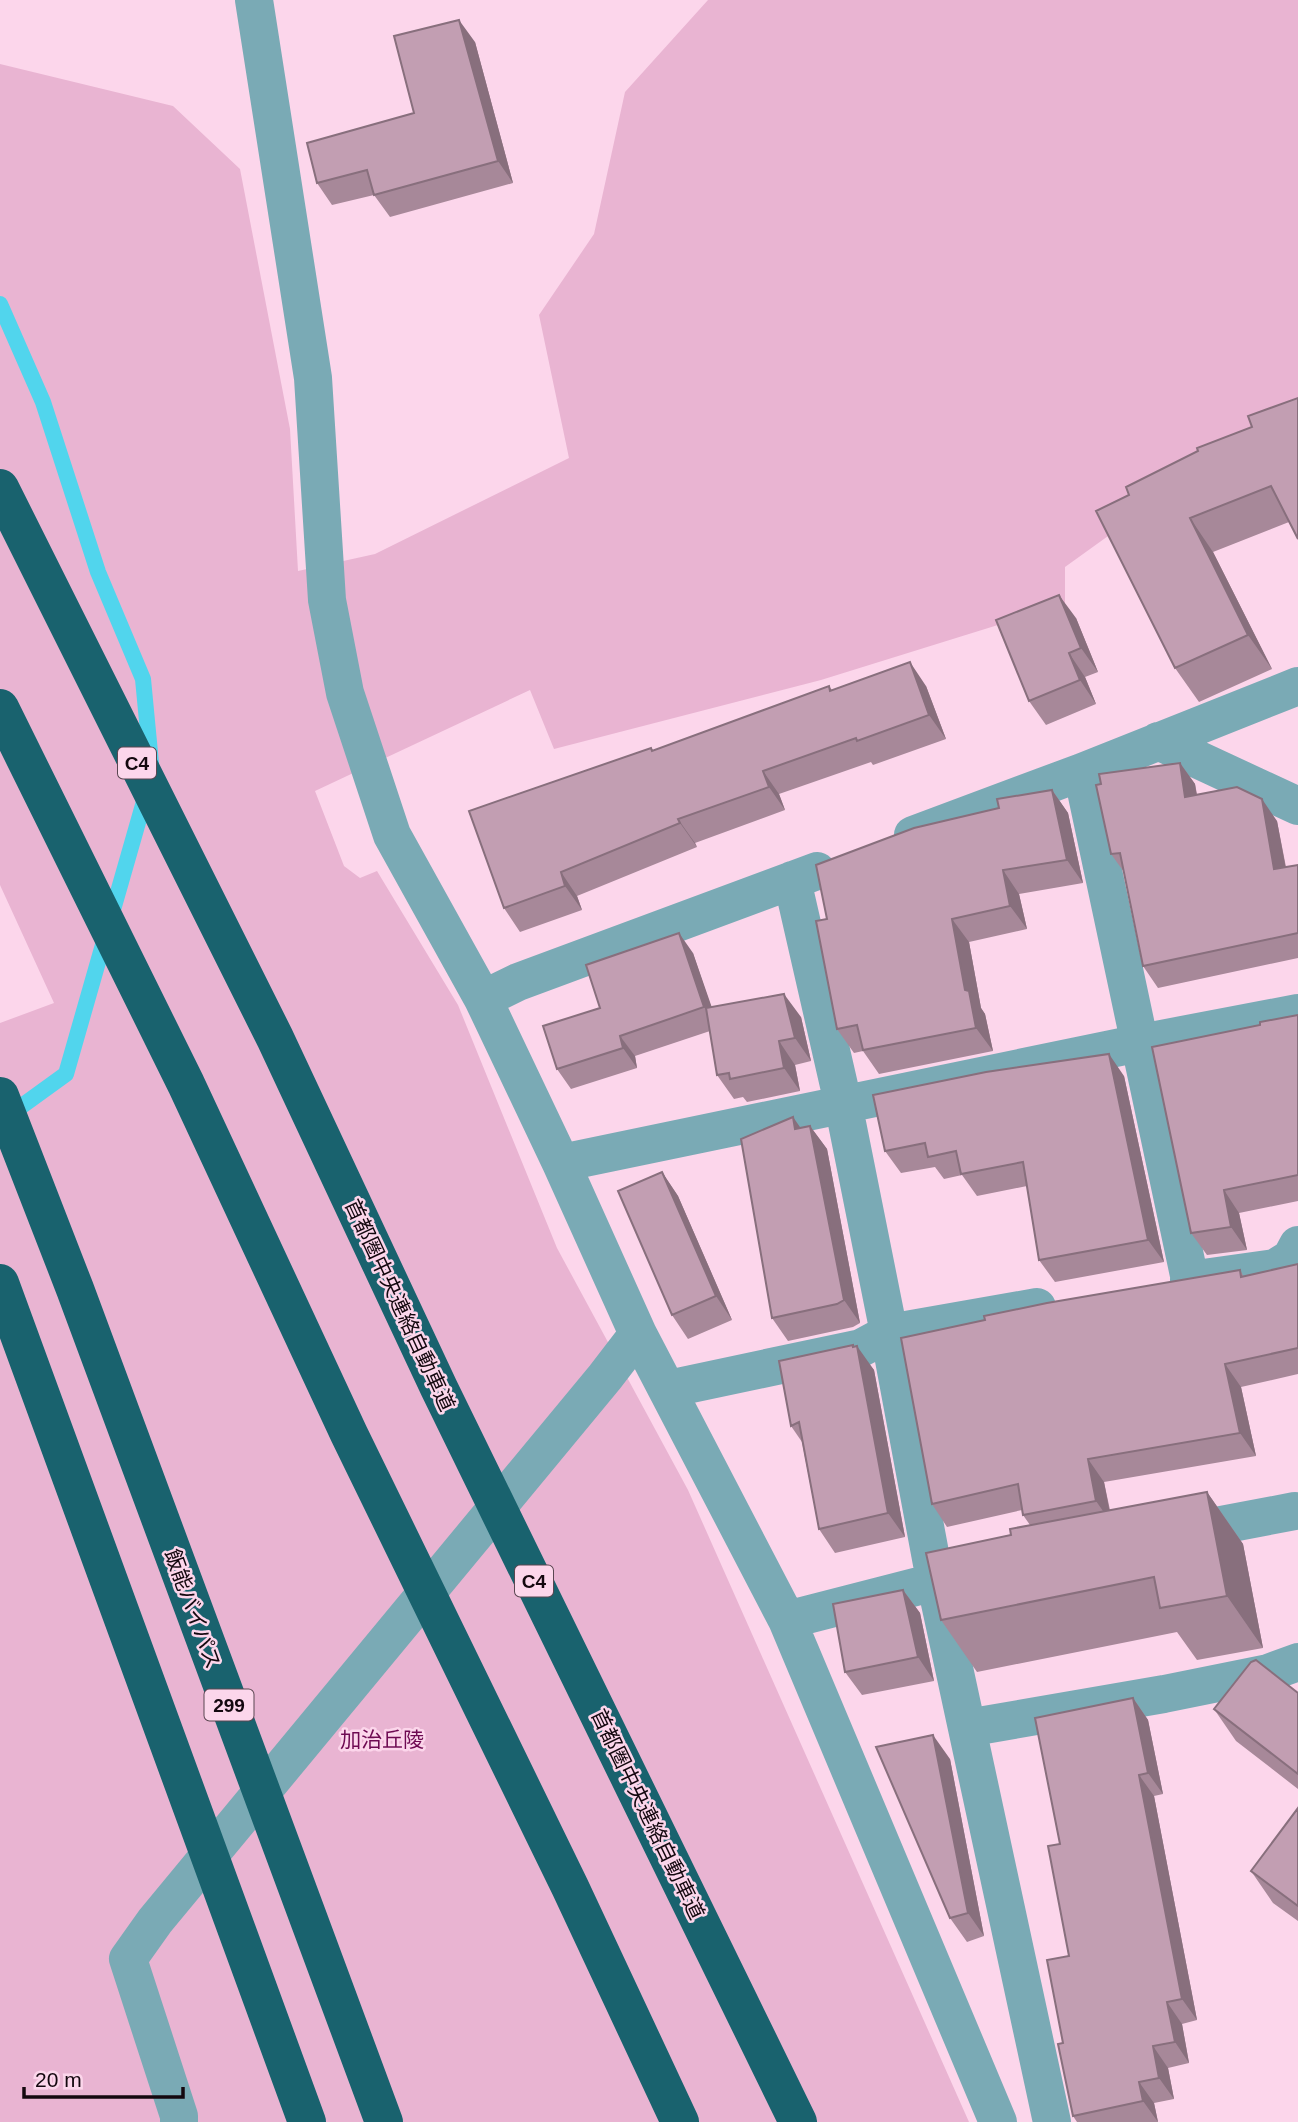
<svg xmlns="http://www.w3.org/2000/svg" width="1298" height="2122" font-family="Helvetica,'Noto Sans JP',sans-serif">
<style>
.green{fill:#e9b4d2}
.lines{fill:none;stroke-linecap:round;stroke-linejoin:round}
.stream{stroke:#51d5ed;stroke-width:16}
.street{stroke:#7aaab5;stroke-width:38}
.highway{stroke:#19626e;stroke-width:38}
.wall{fill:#a78899}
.shaded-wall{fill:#886f7d}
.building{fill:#c29eb2;stroke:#886f7d;stroke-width:2}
.labels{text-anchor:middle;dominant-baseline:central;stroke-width:5;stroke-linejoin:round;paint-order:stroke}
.shield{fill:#fcd6eb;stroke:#5a4651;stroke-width:2}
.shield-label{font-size:19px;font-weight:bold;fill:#14080f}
.street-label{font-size:21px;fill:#14080f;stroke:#fcd6eb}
.park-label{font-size:21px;fill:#6e0a52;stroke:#fcd6eb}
</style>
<rect width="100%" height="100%" fill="#fcd6eb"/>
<path class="green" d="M708 0H1298V432L1186 480 1065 567V604L821 680 554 749 530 690 315 791 344 866 360 878 377 871 458 1005 557 1248 688 1490 969 2122H0V1023L54 1003 0 885V64L173 106 240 169 290 429 298 571 375 554 569 458 539 315 594 234 625 92Z"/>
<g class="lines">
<path class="stream" d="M0 304 43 402 98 572 143 679 151 763
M8 1116 66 1074 147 791"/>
<path class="street" d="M254 0 313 378 327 600 345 693 392 835 483 999 561 1163 638 1334 787 1620 998 2122
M1158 741 1298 806
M1082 772 1190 1280
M913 835 1082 772 1298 686
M792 880 843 1103 889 1333 935 1580 1052 2122
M483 999 518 982 817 871
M561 1163 1140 1043 1298 1013
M1189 1280 1275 1268 1291 1258 1298 1245
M668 1389 861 1348 889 1333 1037 1307
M1179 1533 1295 1511
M787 1620 958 1576
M967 1728 1164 1694 1268 1673 1298 1662
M179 2122V2116L128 1959 155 1921 605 1377 638 1334"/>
<path class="highway" d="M0 488 275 1038 439 1388 798 2122
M0 708 186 1084 349 1434 570 1887 680 2122
M0 1096 75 1289 384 2122
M0 1283 307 2122"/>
</g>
<path class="wall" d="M475 42 513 183 390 217 374 195 332 205 317 183 414 113Z
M1252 427 1289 522 1213 552 1272 669 1199 702 1175 668 1129 495Z
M1076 618 1098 672 1085 677 1096 704 1046 725 1029 701Z
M829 686 832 690 926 686 946 739 873 765 871 762 779 794 785 810 695 843 697 847 577 896 582 910 520 932 504 908 653 751Z
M1180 763 1195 784 1197 794 1277 821 1286 867 1298 865V958L1158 988 1143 966 1124 872 1111 854Z
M1052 790 1068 813 1083 883 1019 894 1027 929 969 942 981 1008 985 1014 993 1051 879 1074 863 1051 854 1053 837 1029 827 919Z
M693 953 711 1007 801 1017 811 1061 795 1065 800 1091 747 1102 743 1097 734 1099 717 1075 710 1031 635 1056 637 1068 571 1089 557 1069 600 1008Z
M1298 1015V1201L1239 1213 1247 1250 1207 1255 1191 1233 1260 1025Z
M1124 1076 1164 1262 1055 1282 1039 1260 1027 1186 977 1196 962 1175 944 1179 935 1167 901 1173 885 1151Z
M793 1117 800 1128 810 1126 827 1149 860 1323 853 1327 788 1341 772 1318Z
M662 1172 678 1196 732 1320 688 1339 672 1315Z
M1298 1264V1374L1241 1387 1256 1456 1104 1482 1110 1510 1207 1492 1243 1544 1263 1648 1197 1660 1177 1632 977 1672 941 1620 1011 1535 1030 1525 1023 1515 1022 1510 947 1527 932 1504 1240 1270 1244 1277Z
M854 1347 874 1370 905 1537 835 1553 819 1529 802 1442 791 1426Z
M903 1590 920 1613 934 1681 862 1695 845 1672Z
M1298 1693V1789L1236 1741 1214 1709Z
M1133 1698 1148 1720 1163 1794 1154 1796 1197 2020 1182 2024 1189 2063 1168 2068 1174 2099 1154 2103 1158 2122H1077L1073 2116 1063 2043 1069 1956 1060 1844Z
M950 1759 984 1936 967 1942 950 1918Z
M1298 1808V1921L1273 1903 1251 1871Z"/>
<path class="shaded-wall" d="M459 20 475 42 513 183 498 161Z
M1190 518 1213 552 1272 669 1248 635Z
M1059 595 1076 618 1098 672 1081 648Z
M1069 653 1085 677 1096 704 1080 680Z
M910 662 926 686 946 739 929 715Z
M1180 763 1195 784 1200 818 1185 797Z
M763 771 779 794 785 810 769 787Z
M1052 790 1068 813 1083 883 1067 860Z
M1262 799 1277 821 1290 891 1274 869Z
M678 819 695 843 697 847 680 823Z
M1003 870 1019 894 1027 929 1010 906Z
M561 872 577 896 582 910 565 886Z
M952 919 969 942 981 1008 985 1014 993 1051 976 1028 965 990Z
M679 933 693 953 719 1028 704 1007Z
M784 994 801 1017 811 1061 795 1038Z
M620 1036 635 1056 637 1068 623 1048Z
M779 1041 795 1065 800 1091 784 1068Z
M1109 1054 1124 1076 1164 1262 1148 1240Z
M793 1117 809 1140 795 1129Z
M810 1126 827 1149 860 1323 844 1300Z
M662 1172 678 1196 732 1320 716 1296Z
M1224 1190 1239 1213 1247 1250 1231 1227Z
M853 1345 858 1353 857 1346 874 1370 905 1537 888 1513Z
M1225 1364 1241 1387 1256 1456 1240 1433Z
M1088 1459 1104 1482 1112 1524 1096 1501Z
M1207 1492 1243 1544 1263 1648 1227 1596Z
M903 1590 920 1613 934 1681 918 1657Z
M1133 1698 1148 1720 1163 1794 1148 1773Z
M933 1735 950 1759 984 1936 968 1913Z
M1139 1775 1154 1796 1197 2020 1182 1999Z
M1167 2002 1182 2024 1189 2063 1175 2042Z
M1153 2046 1168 2068 1174 2099 1159 2078Z
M1139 2082 1154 2103 1158 2122 1143 2101Z"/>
<path class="building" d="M459 20 498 161 374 195 367 170 317 183 307 143 414 113 394 36Z
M1298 398V539L1271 486 1190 518 1248 635 1175 668 1096 511 1129 495 1126 487 1198 451 1197 448 1252 427 1248 416Z
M1059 595 1081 648 1069 653 1080 680 1029 701 996 620Z
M910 662 929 715 857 741 856 738 763 771 769 787 678 819 680 823 561 872 565 886 504 908 469 811 651 748 652 751 829 686 830 691Z
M1180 763 1185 797 1237 787 1262 799 1274 869 1298 865V933L1143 966 1120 853 1111 854 1096 785 1101 784 1099 774Z
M1052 790 1067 860 1003 870 1010 906 952 919 965 990 969 991 976 1028 863 1050 857 1025 837 1029 816 921 827 919 816 865 914 828 999 808 997 799Z
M679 933 704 1007 620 1036 623 1048 557 1069 543 1026 600 1008 586 965Z
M784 994 795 1038 779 1041 784 1068 730 1079 729 1073 717 1075 706 1008Z
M1298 1015V1175L1224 1190 1231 1227 1191 1233 1152 1047 1260 1025V1022Z
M1109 1054 1148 1240 1039 1260 1023 1162 961 1174 956 1151 928 1157 925 1143 885 1151 873 1095 986 1072Z
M793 1117 795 1129 810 1126 844 1300 837 1304 772 1318 741 1139Z
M662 1172 716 1296 672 1315 618 1191Z
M1298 1264V1348L1225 1364 1240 1433 1088 1459 1096 1501 1023 1515 1018 1484 932 1504 901 1338 985 1320 984 1316 1047 1303 1240 1270 1241 1277Z
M853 1345V1347L857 1346 888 1513 819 1529 799 1422 791 1426 779 1361Z
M1207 1492 1227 1596 1160 1608 1154 1577 941 1620 926 1553 1011 1535 1010 1529Z
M903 1590 918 1657 845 1672 833 1604Z
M1256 1660 1298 1693V1774L1214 1709 1251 1662Z
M1133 1698 1148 1773 1139 1775 1182 1999 1167 2002 1175 2042 1153 2046 1159 2078 1139 2082 1143 2101 1073 2116 1058 2044 1063 2043 1047 1960 1069 1956 1048 1846 1060 1844 1035 1718Z
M933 1735 968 1913 950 1918 876 1747Z
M1298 1808V1906L1251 1871Z"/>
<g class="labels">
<g class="shield">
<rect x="118" y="747.5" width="38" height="31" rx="5"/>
<rect x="515" y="1565.5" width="38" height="31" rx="5"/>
<rect x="204.5" y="1689.5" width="49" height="31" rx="5"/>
</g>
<g class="shield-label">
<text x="137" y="763">C4</text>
<text x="534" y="1581">C4</text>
<text x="229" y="1705">299</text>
</g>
<g class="street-label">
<text transform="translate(400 1305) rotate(65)">首都圏中央連絡自動車道</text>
<text transform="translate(193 1609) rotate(70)">飯能バイパス</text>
<text transform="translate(648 1814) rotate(64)">首都圏中央連絡自動車道</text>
</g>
<g class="park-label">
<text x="382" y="1739">加治丘陵</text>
</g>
</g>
<path d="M24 2087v10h159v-10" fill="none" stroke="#14080f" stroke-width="3.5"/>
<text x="35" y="2087" font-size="21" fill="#14080f" stroke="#fcd6eb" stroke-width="5" paint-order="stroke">20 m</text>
</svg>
